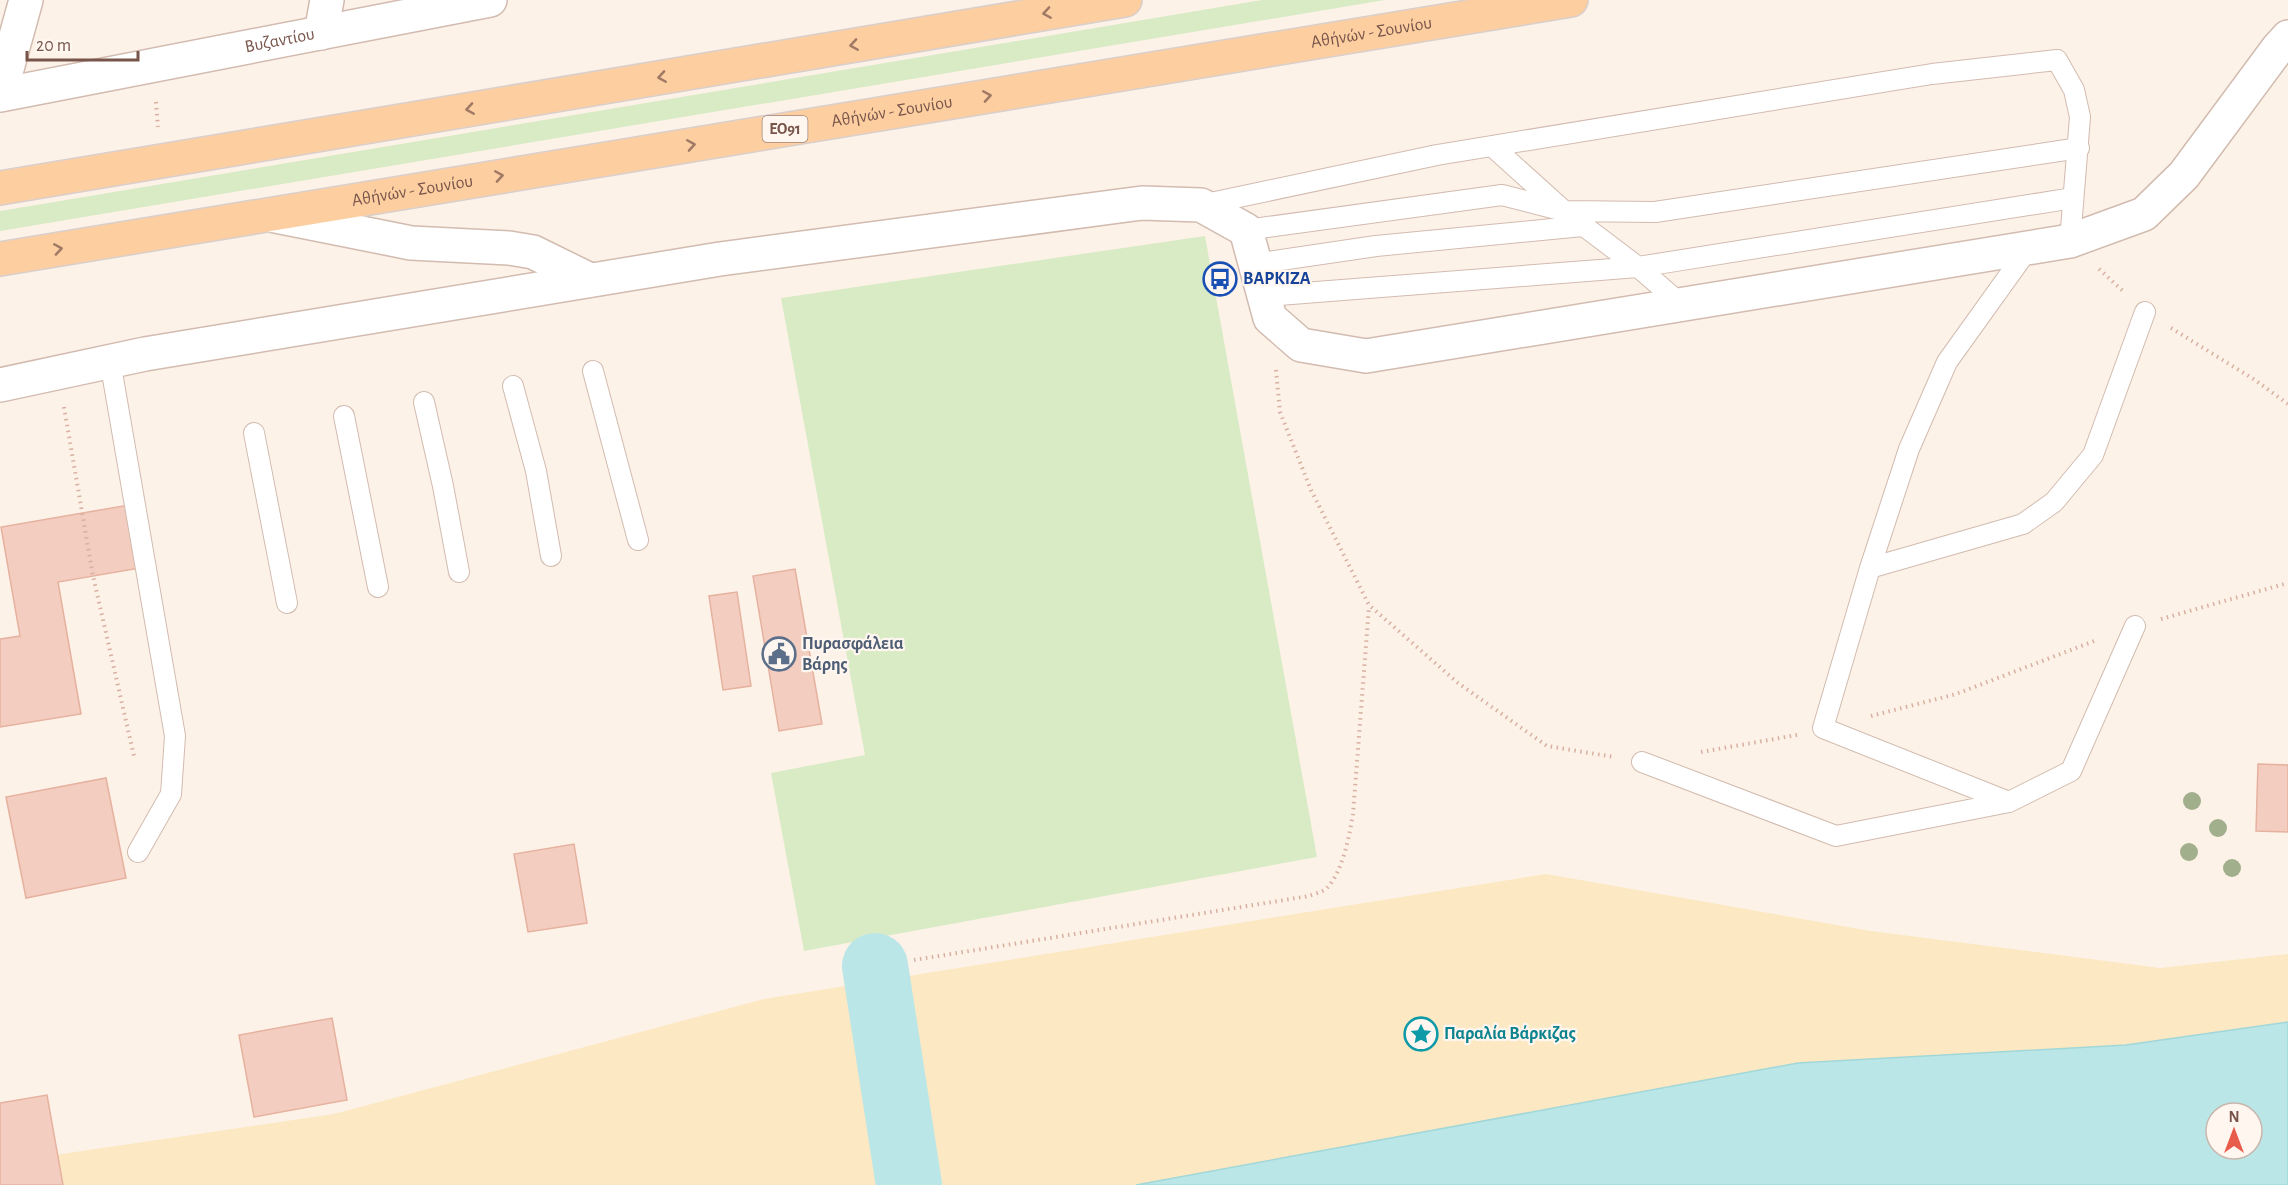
<svg xmlns="http://www.w3.org/2000/svg" width="2288" height="1185" font-family="'Alegreya Sans',sans-serif">
<style>
.green{fill:#d9ebc5}
.sand{fill:#fce8c2}
.water{fill:#bbe6e7;stroke:#a1d7d9;stroke-width:1.5;fill-rule:evenodd}
.lines{fill:none;stroke-linecap:round;stroke-linejoin:round}
.river{stroke:#bbe6e7;stroke-width:66}
.building{fill:#f3cdbf;stroke:#e6b19f;stroke-width:1.5}
.service-casing{stroke:#d2bbaf;stroke-width:22}
.minor-casing{stroke:#d2bbaf;stroke-width:36}
.primary-casing{stroke:#d9cfcd;stroke-width:36}
.path{stroke:#d8b0a1;stroke-width:4;stroke-dasharray:1.5 4.5;stroke-linecap:butt}
.service{stroke:#fff;stroke-width:20}
.minor{stroke:#fff;stroke-width:33}
.primary{stroke:#fccea0;stroke-width:33}
.tree{fill:#a2af8c}
.oneway{stroke:#a07964}
.labels{text-anchor:middle;dominant-baseline:central;stroke-width:4.5;stroke-linejoin:round;paint-order:stroke}
.shield{fill:#fff7ef;stroke:#a0867c;stroke-width:1.5}
.shield-label{font-size:16px;font-weight:bold;fill:#78554b}
.street-label{font-size:18px;fill:#78554b;stroke:#fff7ef}
.transit-label{font-size:18px;font-weight:bold;fill:#164399;stroke:#fff7ef;text-anchor:start}
.service-label{font-size:18px;font-weight:bold;fill:#4e5e75;stroke:#fff7ef;text-anchor:start}
.culture-label{font-size:18px;font-weight:bold;fill:#0d838f;stroke:#fff7ef;text-anchor:start}
</style>
<rect width="100%" height="100%" fill="#fdf2e8"/>
<path class="green" d="M1262 0H1385L0 231V211Z
M1205 236 1317 857 804 951 771 773 865 755 781 298Z"/>
<path class="sand" d="M1546 874 1871 931 2160 968 2288 954V1022L2126 1045 1798 1063 1136 1185H0V1163L334 1114 764 999Z"/>
<path class="water" d="M2288 1022V1185H1136L1798 1063 2126 1045ZM2216 1113H2252V1149H2216Z"/>
<g class="lines">
<path class="river" d="M875 966 909 1185"/>
</g>
<path class="building" d="M129 505 140 568 58 582 81 714 0 727V639L20 636 1 527Z
M795 569 822 724 779 731 753 576Z
M737 592 751 686 723 690 709 596Z
M2258 764 2288 765V832L2256 831Z
M106 778 126 878 26 898 6 797Z
M574 844 587 923 528 932 514 854Z
M332 1018 347 1100 254 1117 239 1035Z
M47 1095 63 1185H0V1103Z"/>
<g class="lines">
<g class="service-casing">
<path id="service" d="M1492 146 1564 211 1638 267 1682 305
M1201 205 1437 155 1932 74 2057 60 2074 90 2080 117 2070 241
M1246 230 1502 195 1564 211 1655 212 2079 148
M1254 264 1376 246 1583 226
M1265 296 1638 267 2073 198
M110 361 175 736 171 794 138 852
M593 371 638 540
M513 386 536 471 551 556
M424 402 443 486 459 572
M344 416 378 587
M254 433 287 603
M1870 568 2023 524 2054 502 2093 455 2145 312
M1642 762 1836 836 2009 802 2071 771 2135 626
M2009 802 1823 728 1870 568 1909 449 1947 362 2028 249"/>
</g>
<g class="minor-casing">
<g id="minor">
<path d="M321 33 327 0"/>
<path d="M0 94 26 0"/>
<path id="s1" d="M0 95 490 0"/>
<path d="M271 215 411 243 509 248 533 252 590 280"/>
<path d="M0 385 145 354 720 259 1142 203 1201 205 1246 230 1270 318 1301 345 1366 356 2070 241 2144 214 2184 175 2278 48 2288 37"/>
</g>
</g>
<g class="primary-casing">
<g id="primary">
<path d="M0 188 1125 0"/>
<path id="s2" d="M0 259 1571 0"/>
</g>
</g>
<path class="path" d="M156 102 158 127
M2099 269 2124 292
M2171 328 2255 380 2288 404
M1276 370 1280 412 1311 490 1369 605 1458 683 1547 746 1614 757
M64 407 93 576 134 756
M2161 619 2288 583
M1871 716 1956 694 2097 640
M1701 752 1797 735
M914 960 1309 896C1314 894 1323 892 1327 888 1343 871 1349 837 1353 814L1369 606"/>
<use href="#service" class="service"/>
<use href="#minor" class="minor"/>
<use href="#primary" class="primary"/>
</g>
<g class="tree">
<circle cx="2192" cy="801" r="9"/>
<circle cx="2218" cy="828" r="9"/>
<circle cx="2189" cy="852" r="9"/>
<circle cx="2232" cy="868" r="9"/>
</g>
<defs><path id="oneway-chevron" d="M-2-3.5L2.5 0L-2 3.5" fill="none" stroke-width="1.6" stroke-linecap="round" stroke-linejoin="round" transform="scale(1.5)"/></defs>
<g class="oneway">
<use href="#oneway-chevron" transform="translate(1047 13) rotate(171)"/>
<use href="#oneway-chevron" transform="translate(854 45) rotate(171)"/>
<use href="#oneway-chevron" transform="translate(662 77) rotate(171)"/>
<use href="#oneway-chevron" transform="translate(987 96) rotate(-9)"/>
<use href="#oneway-chevron" transform="translate(470 109) rotate(171)"/>
<use href="#oneway-chevron" transform="translate(691 145) rotate(-9)"/>
<use href="#oneway-chevron" transform="translate(499 176) rotate(-9)"/>
<use href="#oneway-chevron" transform="translate(58 249) rotate(-9)"/>
</g>
<defs>
<g id="bus-ring" transform="scale(1.725)"><circle r="9.5" fill="#fff7ef" stroke="#1a4fb4" stroke-width="1.5"/><path d="M-5-6H5V4H4V6H2V4H-2V6H-4V4H-5ZM-3.5-4V0h7V-4ZM-3.5 1.2v1.5H-2V1.2ZM2 1.2v1.5H3.5V1.2Z" fill="#1a4fb4"/></g>
<g id="civic-ring" transform="scale(1.725)"><circle r="9.5" fill="#fff7ef" stroke="#5c6f8a" stroke-width="1.5"/><path d="M-.6-6.5H3V-4.5H.6V-3L4-1V1h2V6H-6V1h2V-1L-.6-3ZM-1.2 2.5V6h2.4V2.5Z" fill="#5c6f8a"/></g>
<g id="sight-ring" transform="scale(1.725)"><circle r="9.5" fill="#fff7ef" stroke="#0f9aa8" stroke-width="1.5"/><path d="M0-6L1.8-2.2L6-1.7L2.9 1.2L3.7 5.4L0 3.3L-3.7 5.4L-2.9 1.2L-6-1.7L-1.8-2.2Z" fill="#0f9aa8"/></g>
</defs>
<g fill-rule="evenodd">
<use href="#bus-ring" x="1220" y="279"/>
<use href="#civic-ring" x="779" y="654"/>
<use href="#sight-ring" x="1421" y="1034"/>
</g>
<g class="labels">
<rect class="shield" x="762.5" y="116" width="45" height="26" rx="4.5"/>
<g class="shield-label">
<text x="785" y="129">ΕΟ91</text>
</g>
<g class="street-label">
<text stroke="none"><textPath href="#s2" startOffset="1390">Αθήνών - Σουνίου</textPath></text>
<text stroke="none"><textPath href="#s1" startOffset="285">Βυζαντίου</textPath></text>
<text stroke="none"><textPath href="#s2" startOffset="904">Αθήνών - Σουνίου</textPath></text>
<text stroke="none"><textPath href="#s2" startOffset="418">Αθήνών - Σουνίου</textPath></text>
</g>
<g class="transit-label">
<text x="1243" y="279">ΒΑΡΚΙΖΑ</text>
</g>
<g class="service-label">
<text x="802" y="644">Πυρασφάλεια<tspan x="802" dy="21">Βάρης</tspan></text>
</g>
<g class="culture-label">
<text x="1444" y="1034">Παραλία Βάρκιζας</text>
</g>
</g>
<g transform="translate(2234 1131)"><circle r="28" fill="#fff7ef" stroke="#c9b6ad" stroke-width="1.5"/>
<path d="M0-4.5L10 22L0 15L-10 22Z" fill="#e85c4c"/>
<text y="-9" font-size="16" font-weight="bold" text-anchor="middle" fill="#78554b">N</text>
</g>
<path d="M27 51v9h111v-9" fill="none" stroke="#78554b" stroke-width="3"/>
<text x="36" y="51" font-size="18" fill="#78554b" stroke="#fff7ef" stroke-width="4.5" paint-order="stroke">20 m</text>
</svg>
